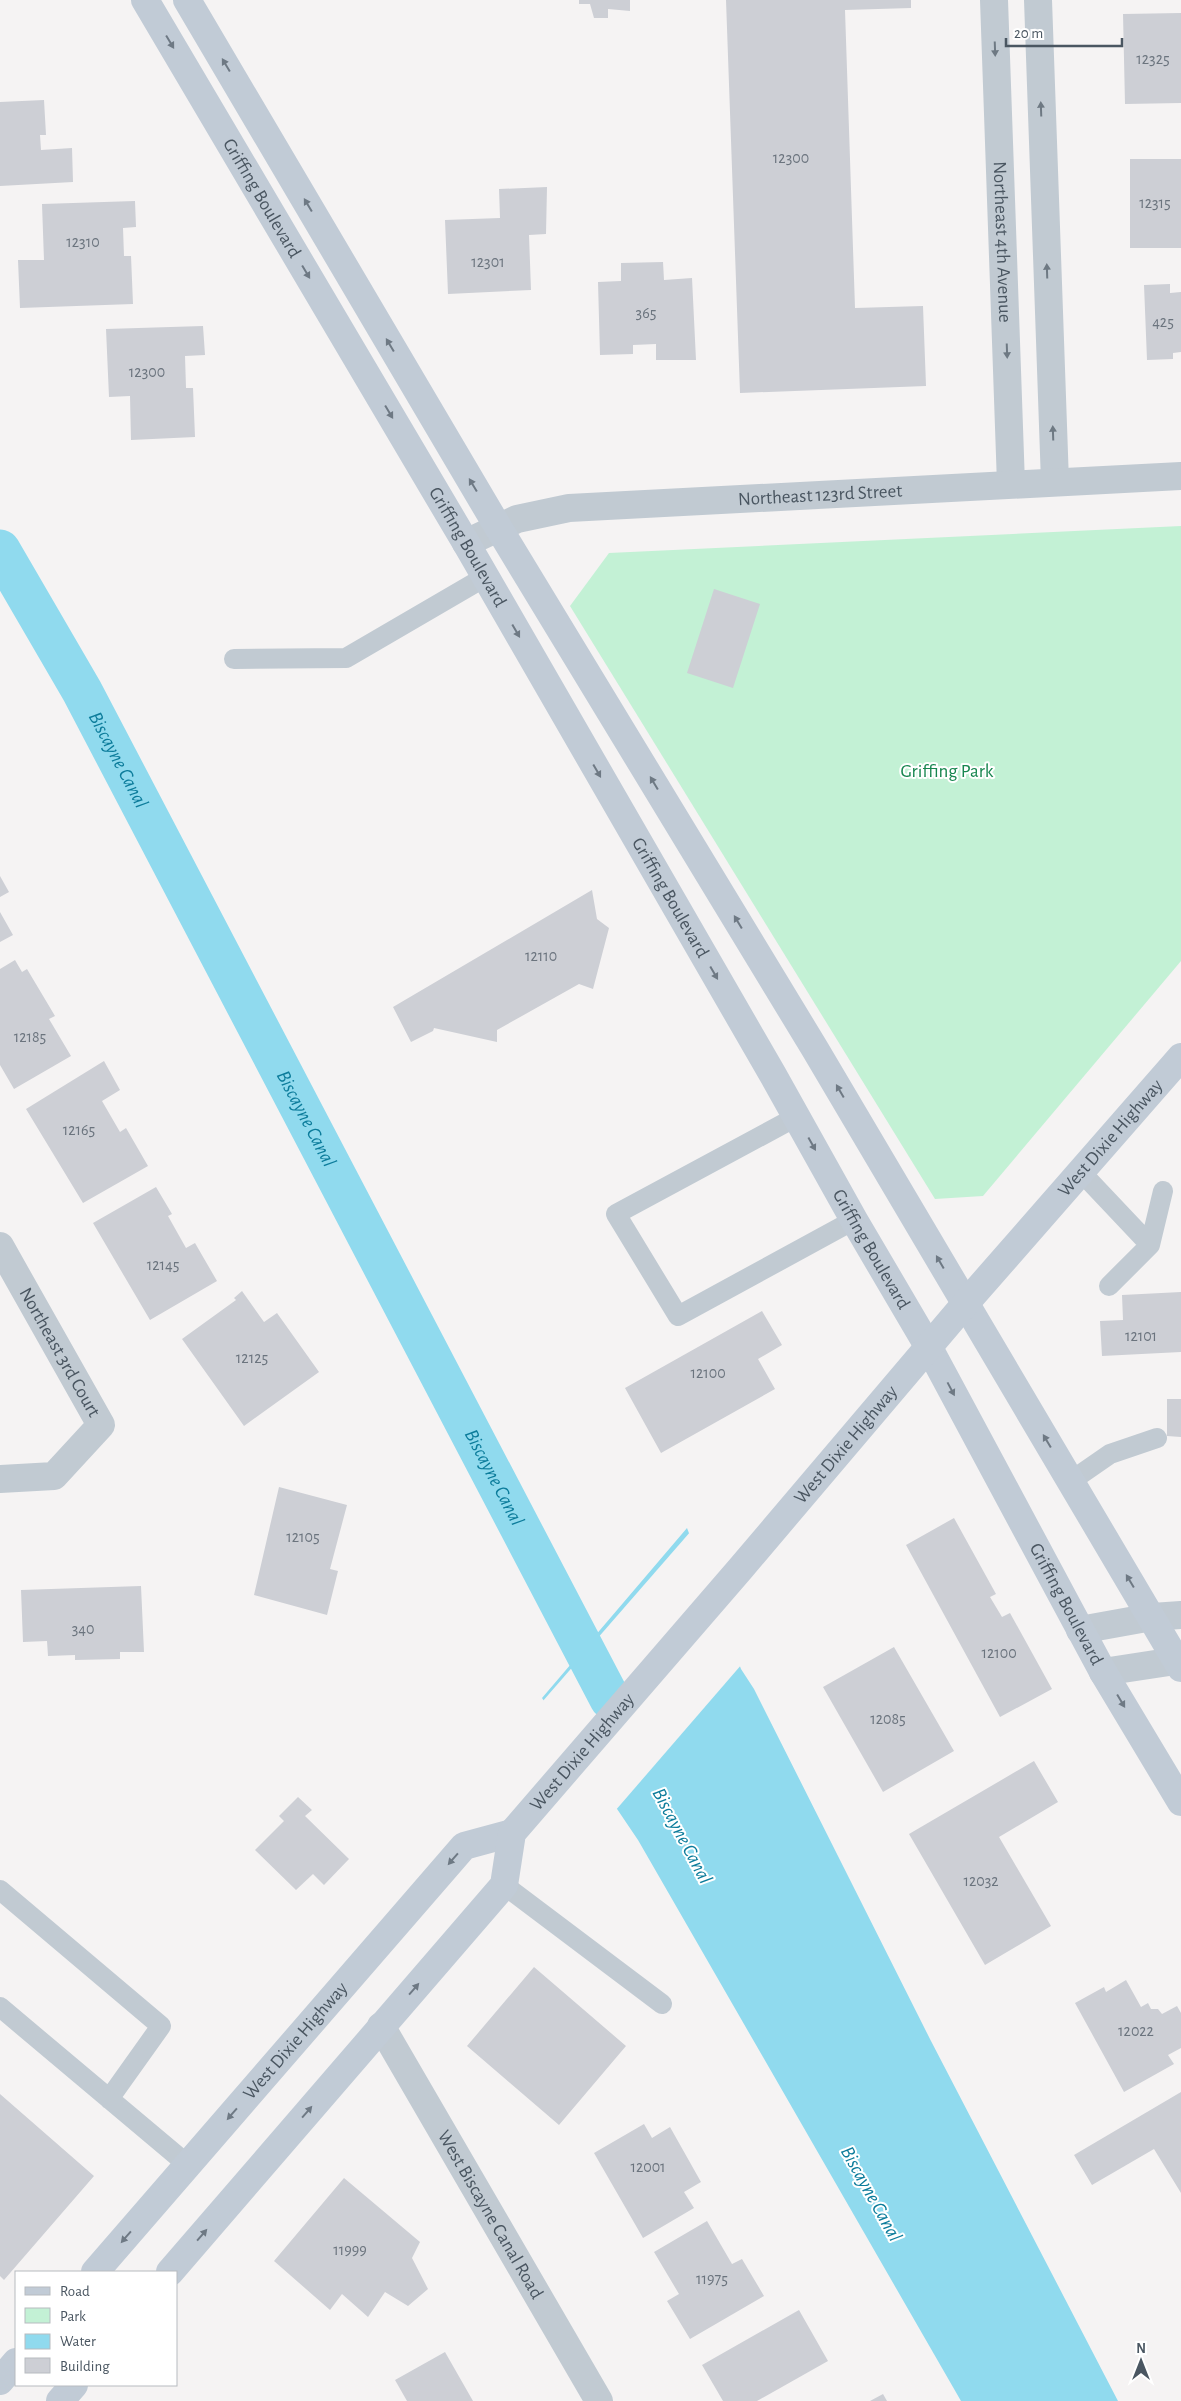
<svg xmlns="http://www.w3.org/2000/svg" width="1181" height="2401" font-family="'Alegreya Sans',sans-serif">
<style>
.green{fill:#c3f1d5}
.water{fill:#90daee}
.pier{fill:#f5f3f3}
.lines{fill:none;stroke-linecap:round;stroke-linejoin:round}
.canal{stroke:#90daee;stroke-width:41}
.building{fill:#cdcfd5}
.lane{stroke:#c1cad2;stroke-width:20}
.street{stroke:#c1cad2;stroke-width:28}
.secondary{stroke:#c1cbd6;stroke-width:28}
.oneway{fill:#6e7984}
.oneway2{fill:#6e7983}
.labels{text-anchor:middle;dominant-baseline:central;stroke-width:4;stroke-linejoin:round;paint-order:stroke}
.number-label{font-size:16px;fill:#6b747e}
.street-label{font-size:19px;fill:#4a5661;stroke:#fff}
.park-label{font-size:19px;fill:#17864f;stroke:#fff}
.water-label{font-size:20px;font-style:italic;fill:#0c7c9b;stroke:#fff}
</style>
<rect width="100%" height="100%" fill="#f5f3f3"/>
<path class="green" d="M1181 526V961L983 1196 935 1199 570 606 609 553Z"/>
<path class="water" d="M687 1528 741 1669 754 1689 931 2041 1118 2401H961L638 1840 542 1698Z"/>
<path class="pier" d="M691 1531 742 1664 615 1811 542 1702Z"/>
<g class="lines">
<path class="canal" id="s1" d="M0 550 82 691 610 1699"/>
</g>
<path class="building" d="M579 0H630V11L608 9V18H594L590 4H579Z
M726 0H911V8L845 10 855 308 923 306 926 386 740 393Z
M1181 13V103L1125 104 1123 14Z
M44 100 46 135H40L41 150 72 148 73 182 0 186V102Z
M1130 159H1181V248H1130Z
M547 187 546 234 529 235 531 290 448 294 445 220 500 218 499 189Z
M135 201 136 227 123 228 124 256H131L133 304 20 308 18 260H44L42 204Z
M663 262 664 280 692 278 696 360H656V344L633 345V354L600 355 598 282 621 281V263Z
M1170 284V293L1181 292V352L1173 353V359L1147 360 1144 285Z
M203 326 205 355 185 356 186 388H193L195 437 131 440 130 396 109 397 106 329Z
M714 589 760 604 733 688 687 673Z
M0 876 9 892 0 897Z
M592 890 597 919 609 928 593 989 579 984 497 1030V1042L434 1028 433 1031 411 1042 393 1007Z
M0 912 13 935 0 942Z
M15 960 22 972 27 969 55 1016 49 1019 71 1056 14 1089 0 1065V969Z
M104 1061 120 1090 102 1101 120 1132 126 1128 148 1166 83 1203 26 1109Z
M156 1187 172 1214 168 1216 186 1248 195 1243 217 1281 150 1320 93 1223Z
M242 1291 264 1322 277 1313 319 1372 244 1426 182 1339 236 1300 234 1298Z
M1181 1292V1352L1102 1356 1100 1321 1123 1320 1122 1295Z
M762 1311 782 1345 758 1359 775 1389 661 1453 625 1388Z
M1167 1399H1181V1437L1167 1436Z
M279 1487 347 1505 330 1569 338 1571 327 1615 254 1595Z
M954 1518 996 1594 990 1597 1002 1617 1010 1613 1052 1689 1000 1717 906 1545Z
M141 1586 144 1652H120V1659L75 1660V1655L48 1656 47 1641 23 1642 21 1590Z
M894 1647 954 1751 883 1792 823 1687Z
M1034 1761 1058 1802 999 1837 1051 1926 985 1965 909 1834Z
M298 1797 312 1810 305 1816 349 1859 324 1885 313 1874 296 1890 255 1850 284 1821 279 1816Z
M534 1967 626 2046 559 2125 467 2046Z
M1126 1980 1141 2007 1148 2003 1151 2009H1158L1162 2014 1177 2006 1181 2013V2048L1168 2055 1174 2064 1124 2092 1075 2003 1104 1987 1106 1992Z
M1181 2092V2193L1154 2149 1092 2185 1074 2155Z
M0 2094 94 2176 4 2280 0 2276Z
M644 2124 652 2138 670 2127 701 2182 684 2192 694 2208 643 2238 594 2153Z
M344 2178 420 2242 412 2258 428 2289 408 2306 385 2292 368 2317 342 2294 330 2310 274 2261Z
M707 2221 732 2264 742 2259 764 2296 690 2339 667 2301 679 2294 654 2252Z
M799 2310 828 2361 757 2401H723L702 2365Z
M445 2352 473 2401H407L395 2380Z
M883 2394 887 2401H870Z"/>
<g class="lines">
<path class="lane" d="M234 659 346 658 485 577
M796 1117 616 1214 678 1316 854 1220
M1081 1172 1150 1245
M1109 1286 1150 1245 1163 1191
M1071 1481 1110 1454 1157 1438
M504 1885 662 2004
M0 1890 161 2026 109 2099
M0 2007 188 2165"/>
<g class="street">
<path id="s2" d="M994 0 1011 484"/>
<path d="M1038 0 1055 482"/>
<path id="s3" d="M466 543 517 519 569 508 1181 476"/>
<path id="s4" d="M0 1246 101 1425 54 1476 0 1479"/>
<path d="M1080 1630 1152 1617 1181 1615"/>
<path d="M1103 1672 1181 1660"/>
<path id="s5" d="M381 2026 599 2401"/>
</g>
<g class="secondary">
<path id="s6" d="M145 0 466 543 773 1075 854 1220 928 1346 1103 1672 1181 1802"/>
<path d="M187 0 498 527 815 1049 1181 1668"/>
<path id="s7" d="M95 2272 464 1846 512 1833"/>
<path id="s8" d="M170 2272 504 1885 512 1833 741 1568 965 1304 1181 1057"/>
<path d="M0 2381 16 2362"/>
<path d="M60 2401 74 2385"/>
</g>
</g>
<defs><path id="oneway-solid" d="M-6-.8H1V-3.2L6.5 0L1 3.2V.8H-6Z" transform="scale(1.25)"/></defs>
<g class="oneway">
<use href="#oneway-solid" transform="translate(170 42) rotate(59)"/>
<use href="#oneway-solid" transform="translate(226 65) rotate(-121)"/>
<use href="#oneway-solid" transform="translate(308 205) rotate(-121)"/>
<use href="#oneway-solid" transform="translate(306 272) rotate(59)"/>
<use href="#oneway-solid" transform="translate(390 345) rotate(-121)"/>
<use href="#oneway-solid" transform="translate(389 412) rotate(59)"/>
<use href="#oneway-solid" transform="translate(473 485) rotate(-121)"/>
<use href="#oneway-solid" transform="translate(516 631) rotate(60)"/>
<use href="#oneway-solid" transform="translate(597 771) rotate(60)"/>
<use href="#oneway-solid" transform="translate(654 783) rotate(-121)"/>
<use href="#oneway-solid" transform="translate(738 922) rotate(-121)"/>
<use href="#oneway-solid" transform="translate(714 973) rotate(60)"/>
<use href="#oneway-solid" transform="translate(840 1091) rotate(-120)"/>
<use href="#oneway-solid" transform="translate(812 1144) rotate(61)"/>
<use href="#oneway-solid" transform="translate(940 1262) rotate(-120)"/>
<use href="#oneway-solid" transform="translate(951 1389) rotate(62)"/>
<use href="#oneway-solid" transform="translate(1047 1441) rotate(-121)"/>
<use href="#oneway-solid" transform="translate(1130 1581) rotate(-121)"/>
<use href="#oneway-solid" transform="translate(1121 1701) rotate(59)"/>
<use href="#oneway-solid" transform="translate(453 1859) rotate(131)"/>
<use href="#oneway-solid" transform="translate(414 1989) rotate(-49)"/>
<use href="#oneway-solid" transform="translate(307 2112) rotate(-49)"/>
<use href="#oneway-solid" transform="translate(232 2114) rotate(131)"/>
<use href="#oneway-solid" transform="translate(202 2235) rotate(-49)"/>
<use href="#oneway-solid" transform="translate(126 2237) rotate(131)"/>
</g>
<g class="oneway2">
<use href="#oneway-solid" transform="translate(995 49) rotate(88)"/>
<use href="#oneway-solid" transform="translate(1041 109) rotate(-92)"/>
<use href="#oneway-solid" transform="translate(1047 271) rotate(-92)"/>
<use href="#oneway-solid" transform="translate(1007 351) rotate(88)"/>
<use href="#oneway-solid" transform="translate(1053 433) rotate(-92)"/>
</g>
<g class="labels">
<g class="number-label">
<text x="1153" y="59">12325</text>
<text x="791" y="158">12300</text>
<text x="1155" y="203">12315</text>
<text x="83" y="242">12310</text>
<text x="488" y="262">12301</text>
<text x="646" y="313">365</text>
<text x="1163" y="322">425</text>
<text x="147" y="372">12300</text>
<text x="541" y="956">12110</text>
<text x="30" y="1037">12185</text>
<text x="79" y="1130">12165</text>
<text x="163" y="1265">12145</text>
<text x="1141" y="1336">12101</text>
<text x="252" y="1358">12125</text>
<text x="708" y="1373">12100</text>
<text x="303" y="1537">12105</text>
<text x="83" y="1629">340</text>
<text x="999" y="1653">12100</text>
<text x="888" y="1719">12085</text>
<text x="981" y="1881">12032</text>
<text x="1136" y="2031">12022</text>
<text x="648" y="2167">12001</text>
<text x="350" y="2250">11999</text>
<text x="712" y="2279">11975</text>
</g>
<g class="street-label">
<text stroke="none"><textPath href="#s6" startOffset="230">Griffing Boulevard</textPath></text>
<text stroke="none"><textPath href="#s2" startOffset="242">Northeast 4th Avenue</textPath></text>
<text stroke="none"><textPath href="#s3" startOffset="361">Northeast 123rd Street</textPath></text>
<text stroke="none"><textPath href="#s6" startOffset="635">Griffing Boulevard</textPath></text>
<text stroke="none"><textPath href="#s6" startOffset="1040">Griffing Boulevard</textPath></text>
<text stroke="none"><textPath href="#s8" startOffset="1481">West Dixie Highway</textPath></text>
<text stroke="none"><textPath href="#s6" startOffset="1445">Griffing Boulevard</textPath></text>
<text stroke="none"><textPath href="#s4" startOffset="122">Northeast 3rd Court</textPath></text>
<text stroke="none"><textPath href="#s8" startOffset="1076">West Dixie Highway</textPath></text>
<text stroke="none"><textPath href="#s6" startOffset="1850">Griffing Boulevard</textPath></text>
<text stroke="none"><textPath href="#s8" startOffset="671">West Dixie Highway</textPath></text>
<text stroke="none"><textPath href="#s7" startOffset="306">West Dixie Highway</textPath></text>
<text stroke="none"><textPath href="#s5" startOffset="218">West Biscayne Canal Road</textPath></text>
</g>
<g class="park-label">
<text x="947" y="771">Griffing Park</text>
</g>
<g class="water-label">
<text stroke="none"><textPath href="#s1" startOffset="241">Biscayne Canal</textPath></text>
<text stroke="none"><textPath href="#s1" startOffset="646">Biscayne Canal</textPath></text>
<text stroke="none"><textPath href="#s1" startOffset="1051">Biscayne Canal</textPath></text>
<text transform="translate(682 1836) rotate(62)">Biscayne Canal</text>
<text transform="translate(871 2194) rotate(61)">Biscayne Canal</text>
</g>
</g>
<rect x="15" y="2271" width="162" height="115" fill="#ffffff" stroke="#b7bbc0"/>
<rect x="25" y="2287" width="25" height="8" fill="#c1cbd6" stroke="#b7bbc0"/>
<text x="60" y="2296" font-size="15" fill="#4a5661">Road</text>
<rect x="25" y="2308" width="25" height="15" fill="#c3f1d5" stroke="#b7bbc0"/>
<text x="60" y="2321" font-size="15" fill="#4a5661">Park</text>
<rect x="25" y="2334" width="25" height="15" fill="#90daee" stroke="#b7bbc0"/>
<text x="60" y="2346" font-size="15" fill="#4a5661">Water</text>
<rect x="25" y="2358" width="25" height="15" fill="#cdcfd5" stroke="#b7bbc0"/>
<text x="60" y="2371" font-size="15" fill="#4a5661">Building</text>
<g transform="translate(1141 2361)" stroke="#ffffff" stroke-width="4" paint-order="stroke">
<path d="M0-4L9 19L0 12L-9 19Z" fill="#4a5661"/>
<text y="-8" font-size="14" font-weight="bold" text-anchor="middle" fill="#4a5661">N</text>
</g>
<path d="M1006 38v8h116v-8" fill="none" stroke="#4a5661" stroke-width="2.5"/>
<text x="1014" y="38" font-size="15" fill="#4a5661" stroke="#ffffff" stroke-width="4" paint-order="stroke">20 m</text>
</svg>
